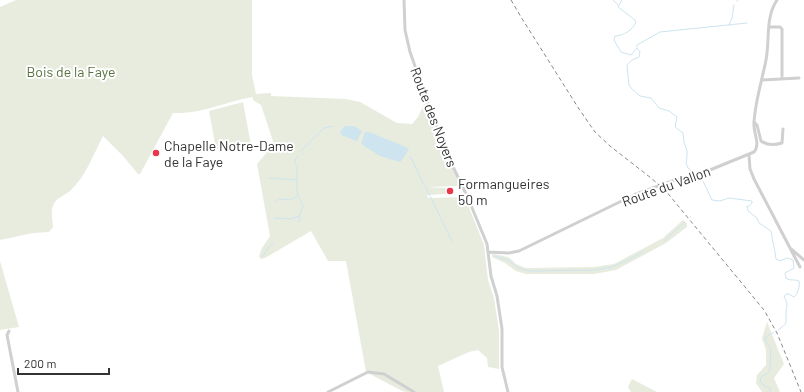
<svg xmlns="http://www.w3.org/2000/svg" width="804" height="392" font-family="Barlow,sans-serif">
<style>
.green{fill:#e7ecdf}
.water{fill:#cee4ef}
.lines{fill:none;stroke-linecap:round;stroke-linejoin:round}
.stream{stroke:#cee4ef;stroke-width:1}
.minor{stroke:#d0d0d0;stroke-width:3}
.rail{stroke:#888;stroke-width:1;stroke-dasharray:4 3;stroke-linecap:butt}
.poi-dot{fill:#ea354a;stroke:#fff;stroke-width:1.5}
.labels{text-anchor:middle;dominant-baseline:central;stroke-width:4;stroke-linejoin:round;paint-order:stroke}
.park-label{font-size:14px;fill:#58713e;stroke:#fff}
.street-label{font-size:14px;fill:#333;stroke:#fff}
.poi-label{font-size:14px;fill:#333;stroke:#fff;text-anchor:start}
</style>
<rect width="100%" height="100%" fill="#fff"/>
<path class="green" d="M16 0H252V75L256 94 271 93V96L346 99 360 102 397 123 412 124 418 117 424 104 426 103 442 149 461 186 428 187 446 188V194L427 195 428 198 465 197 484 245 488 280 494 298 499 331V369L488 367 487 358 478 350 469 352 438 366 444 392H406L402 391 366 372 346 261H328L311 231 265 258 261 259 259 256 262 248 270 236 257 164 274 144 261 105 253 100V97C224 102 203 114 173 113L140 174H138L123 156 103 136C94 153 86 176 71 190 66 195 55 198 53 206 50 212 53 221 53 227L49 232 33 233 0 240V7Z
M243 102 251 145 216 149 209 111Z
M683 220 687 224V227L666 243 616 270 594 274H526L516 271 505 263 492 257V254H494L508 257 511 259 516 264 526 268 594 267 614 264 663 238Z
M0 261 19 327 0 330Z
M767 322 784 364 774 378 780 392H762L756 383 757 375 766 365V350L762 338Z
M632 379 657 392H631L628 387Z"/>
<path class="water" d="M345 126H354L362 131 357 141 341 135 340 132Z
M365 132H369L406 147 409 149 402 160 400 162 380 156 361 144Z"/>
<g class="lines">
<path class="stream" d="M613 0 618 5
M622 0 618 7 635 20 636 22C633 30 623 36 615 36L614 40 621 52 631 55 636 49 637 48 640 52 639 57 632 60 627 65 629 85 631 88 640 96 651 98 659 108 669 111 677 117 675 127 683 133 684 142 687 151V157L686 163 688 168 703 181 712 200 720 201 729 198 752 201V203L749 206H747L748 211 757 218 759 223 771 231C772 240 775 249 776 259L780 261 787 258 793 260 794 268 785 273 786 278C790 281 794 279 799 281 800 286 798 294 794 297L789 294H786L784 297C789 304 786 306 786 313 786 324 788 323 778 330
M737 0V1
M729 25 732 18 734 5
M637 47V45L660 32 747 23
M301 151 324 128 334 126
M409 157 411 158C415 165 422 183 426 188L452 241
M270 178 294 180 297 177
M276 201 280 199C287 200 291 201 297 196
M690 217 691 216
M274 218 291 219 299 216 303 207C302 202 299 200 298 195 296 189 297 174 297 166L295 164V160L298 156
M299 222 300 215
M664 241 685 222
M495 256 508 260 518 268 529 271 594 270 612 267 628 260 643 252
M262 257 269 247 273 243
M770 392V388L764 386 760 381 761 377 768 373 770 369 771 349 765 340 766 337 774 332"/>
<path class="minor" d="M404 0 405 30 410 52 444 148 468 198 487 244 491 276 497 296 502 329V367L508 392
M769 27H780L782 29V76
M762 80 799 78
M754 122 757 125 761 141C768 146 775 145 782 143L783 129
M749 155 750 169 754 179 790 248 804 260
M791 250 800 267
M488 252 509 253 519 251 636 194 675 180 705 172 754 152C761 144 753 133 754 123 755 101 762 81 766 60 770 40 765 18 777 0
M9 331 7 335 18 392
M328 392 368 372 384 374 414 392"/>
<path class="rail" d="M511 0 521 17 579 109 595 132 610 146 651 178 665 190 764 310 777 333 801 392"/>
</g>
<g class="poi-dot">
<circle cx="156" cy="153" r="4"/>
<circle cx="450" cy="191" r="4"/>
</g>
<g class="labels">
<g class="park-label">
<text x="71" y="71">Bois de la Faye</text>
</g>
<g class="street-label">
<text transform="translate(434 117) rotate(69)">Route des Noyers</text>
<text transform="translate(666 186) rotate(-20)">Route du Vallon</text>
</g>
<g class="poi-label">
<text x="164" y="145">Chapelle Notre-Dame<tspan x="164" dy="16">de la Faye</tspan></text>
<text x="458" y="183">Formangueires<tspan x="458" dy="16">50 m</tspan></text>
</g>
</g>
<path d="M18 368v6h91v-6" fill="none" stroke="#333333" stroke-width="2"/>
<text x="24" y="368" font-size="12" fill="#333333" stroke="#ffffff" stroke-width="3" paint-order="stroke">200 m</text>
</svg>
